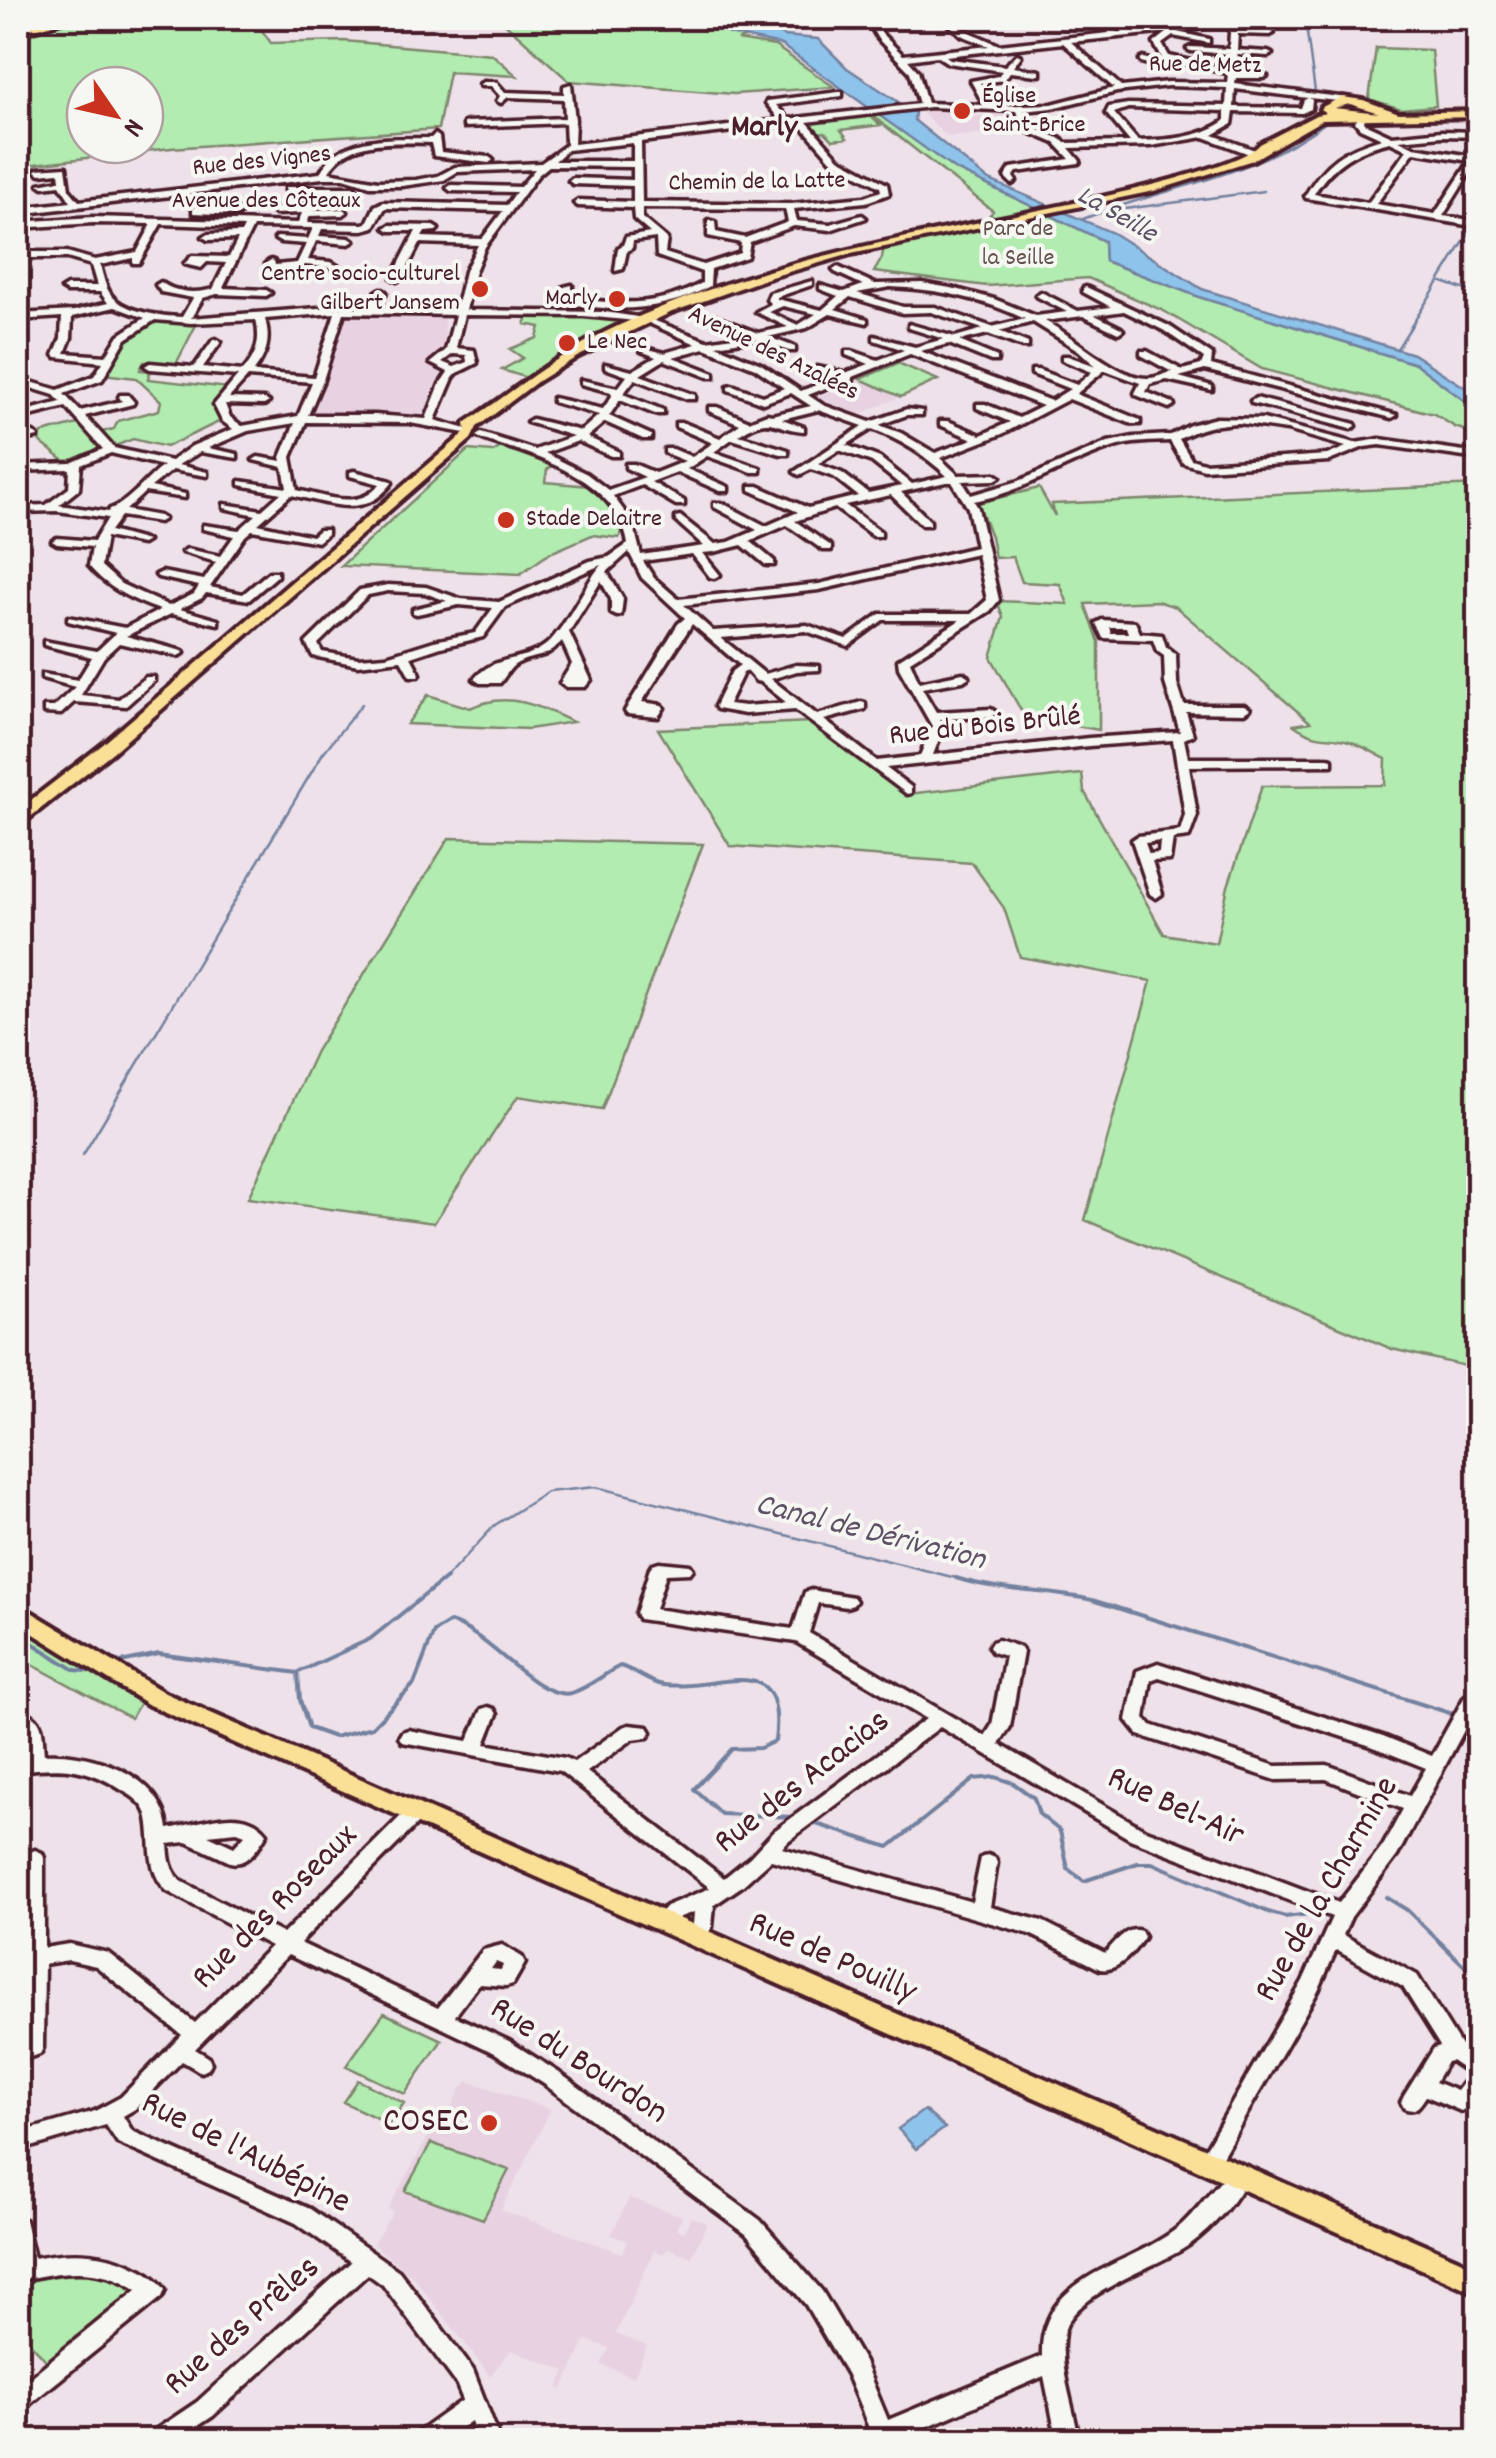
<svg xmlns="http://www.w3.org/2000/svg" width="1496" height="2458" font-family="Dekko,sans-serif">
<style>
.built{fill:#e8d2e2}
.green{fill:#b2ecb0;stroke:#7e866e;stroke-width:2.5;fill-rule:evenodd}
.water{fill:#8ec3ec;stroke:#73819f;stroke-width:2.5}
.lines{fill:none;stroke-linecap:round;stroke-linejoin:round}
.stream-far1{stroke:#73819f;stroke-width:2.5}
.stream{stroke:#73819f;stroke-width:4}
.minor-casing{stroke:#4a1f2b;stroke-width:7}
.major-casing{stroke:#4a1f2b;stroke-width:8}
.highway-casing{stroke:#4a1f2b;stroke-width:8}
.minor{fill:#f6f6f2;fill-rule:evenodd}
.major{fill:#fadf96;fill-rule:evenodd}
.highway{fill:#fadf96;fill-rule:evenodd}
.poi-dot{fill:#c8321e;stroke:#f6f6f2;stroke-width:4}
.labels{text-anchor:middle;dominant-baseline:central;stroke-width:8;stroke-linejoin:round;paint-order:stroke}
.far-street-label{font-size:25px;fill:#4a1f2b;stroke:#f6f6f2}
.far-poi-label{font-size:25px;fill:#4a1f2b;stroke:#f6f6f2;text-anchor:start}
.far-park-label{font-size:25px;fill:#64524c;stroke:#f6f6f2}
.far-water-label{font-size:28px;font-style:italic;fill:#5e5065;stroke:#f6f6f2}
.street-label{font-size:30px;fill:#4a1f2b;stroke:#f6f6f2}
.far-district-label{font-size:32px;font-weight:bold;fill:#4a1f2b;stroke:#f6f6f2}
.water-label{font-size:32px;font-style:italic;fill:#5e5065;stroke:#f6f6f2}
.near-street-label{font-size:35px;fill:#4a1f2b;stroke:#f6f6f2}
.near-poi-label{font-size:35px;fill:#4a1f2b;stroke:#f6f6f2;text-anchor:end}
</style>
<rect width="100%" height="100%" fill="#eee1e9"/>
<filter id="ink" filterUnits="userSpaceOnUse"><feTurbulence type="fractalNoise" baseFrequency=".01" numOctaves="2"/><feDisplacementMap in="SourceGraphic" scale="20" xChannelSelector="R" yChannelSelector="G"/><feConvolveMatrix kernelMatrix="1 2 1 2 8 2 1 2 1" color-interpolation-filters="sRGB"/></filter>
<g filter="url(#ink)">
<path class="built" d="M947 109 954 116 970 117 1014 112 1029 131 947 137 921 112Z
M344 313H444L445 352 429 364 441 374 427 419 309 416Z
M859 380 900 397 858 415 816 397Z
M468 2081 551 2109 501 2210 622 2253 627 2241 611 2235 629 2198 682 2216 676 2229 684 2232 691 2217 707 2223 692 2257 668 2248 664 2254 654 2251 616 2334 647 2346 634 2377 601 2365 609 2348 586 2340 562 2390 558 2388 566 2371 511 2350 490 2376 414 2278 373 2244 393 2212 388 2209 433 2128 440 2131 460 2090Z"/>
<path class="green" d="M18 18H253L271 43 344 41 492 54 517 76 449 72 438 129 171 148 18 166ZM85 85H145V145H85Z
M499 18H772L784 25 738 40 775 46 834 87 734 94 569 81Z
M1376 48 1431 50 1436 106 1401 109 1369 99Z
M877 112 954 169 1104 241 1105 261 1202 298 1416 364 1478 411V435L1455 427 1434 414 1262 369 1164 311 1088 278 987 286 874 272 882 258 884 244 981 226 993 211 869 113Z
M868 114 880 125 841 130 847 138 833 140 825 132 818 133 808 121Z
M154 316 199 319 176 364 144 362 140 370 150 371 148 379 229 388 218 401 223 420 166 447 133 439 68 464 39 441 42 433 82 423 94 434 114 429 118 421 159 410 161 401 136 378 102 374 114 347Z
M594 316 629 320 527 378 502 370 523 358 510 349 537 338 540 327 525 324 528 317Z
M898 363 938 380 901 397 860 379Z
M501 447 553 465 547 470 545 482 590 486 612 510 623 529 619 538 592 535 550 553 520 574 341 566 468 450 493 452Z
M1478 485V1369L1392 1349 1085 1220 1151 981 1020 957 1004 908 972 863 730 846 658 729 809 722 908 794 1082 774 1084 791 1164 934 1216 943 1228 886 1262 786 1385 785 1386 759C1376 754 1361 745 1349 741 1326 734 1318 742 1294 725L1310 722 1176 607 1157 601 1085 604 1099 642V730L1042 720 1027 721 991 657 1003 617 997 601 1068 604 1060 584 1022 582 1013 557 995 558 991 536 978 503 1039 488 1055 516 1052 504Z
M428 695 470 708C507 691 538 705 573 722L529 729 407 724Z
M449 838 703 844 602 1109 518 1096 434 1223 248 1198 316 1051Z
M18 1626 140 1703 131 1718 18 1657Z
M384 2013 442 2040 405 2094 346 2066Z
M358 2080 404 2103 389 2124 343 2102Z
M431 2143 509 2170 483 2219 405 2191Z
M74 2271 101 2273 132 2284V2303L52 2367 18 2329V2284Z"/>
<path class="water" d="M701 18C718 17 728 30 745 32L746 23C764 19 771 31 784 36L818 39 847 68 915 113 914 120 987 179 1113 233 1202 289 1413 354 1478 396V411L1416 364 1202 298 1105 261 1104 241 954 169 781 45 730 34Z
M924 2110 945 2128 916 2149 898 2129Z"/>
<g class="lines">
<path class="stream-far1" d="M1305 18 1315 92 1335 96
M1117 210 1264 191
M1083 219C1170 185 1251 179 1329 120
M1442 282 1478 294
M1397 349 1478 219
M83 1155 323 753 362 704
M444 1580 495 1525 547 1492 596 1487 964 1580"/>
<path class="stream" d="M956 1578C1000 1592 1047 1590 1092 1600L1456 1715
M18 1634 75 1670 95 1672
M111 1664 159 1654 298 1673 300 1700 309 1728 334 1737 372 1727 414 1684 434 1632 450 1622C489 1633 537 1701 571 1693 589 1688 603 1674 620 1666 635 1670 648 1683 664 1685 717 1692 787 1646 775 1741L760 1748 732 1749 694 1789 721 1814 793 1817
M299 1672 370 1639 446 1578
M1468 1720 1478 1724
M810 1822 889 1847 974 1779 995 1777 1013 1783 1034 1798 1039 1814 1060 1831 1068 1869 1084 1881 1138 1863H1152L1268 1912 1285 1917 1310 1914
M1386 1897 1407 1910 1478 1979"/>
<g class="minor-casing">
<path id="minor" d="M836 18H842L851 24 868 22 865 18H873L884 36 903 55 989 46 961 35 941 18H949L967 31 999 45 1109 33 1104 23 1135 19 1138 23 1112 27 1117 32 1208 23 1230 24 1236 30 1270 31 1274 33 1270 35 1238 34 1237 50 1268 52 1272 54 1268 56 1237 54V73L1263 74 1267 76 1263 78H1236L1235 84 1348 98 1352 100 1348 102 1309 98 1312 100 1311 109 1302 113 1234 112 1232 124 1213 135 1255 150V154L1252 155 1204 137 1151 146 1069 148 1080 161 1079 163 1017 172 1013 177 1016 181 1012 184 1005 177 1011 168 1070 159 1055 143 1029 132 1016 111 930 107 807 122 839 158 887 184 889 194 866 202 794 209 797 221 830 224 862 215 866 218 830 230 794 226 750 242 747 257 711 269 710 286C665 311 619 312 569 304L562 298 564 287 572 285V297L575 299C623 304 658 307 702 283V272L657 256 656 238 633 241 632 248 627 251 623 269 615 271 618 248 623 245 626 237 650 233 634 219 633 208 578 206 574 203 578 200 633 202V186L573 184 569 181 573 178 633 180V167L549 166 538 175 485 247 475 271 466 310 605 312 650 319 707 341 746 335 711 321V317L714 316 758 333 788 327 756 312 771 304 767 300 770 293 812 281V285L777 297V299L822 310 838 296 820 289V285L844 292 863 285 835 272 833 270 838 267 875 284 922 283 956 289 994 299 1036 316 1067 312 1038 297 1036 295 1041 292 1078 311 1111 307 1083 292V288L1086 287 1169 326 1212 355 1211 365 1397 415 1392 418 1205 370 1179 377 1212 386V390L1167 380 1150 384 1146 392 1173 403 1174 405 1169 408 1136 395 1135 393 1140 383 1105 370 1076 394 1140 420V424H1132L1069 399 1002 434 940 458 958 475 995 474 1000 477 995 480 962 481 971 495 1019 481 1108 442 1134 437 1171 435 1190 425 1216 418 1263 419 1355 443 1380 439 1478 453V459L1380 445 1364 447 1329 461 1204 469 1183 463 1170 441C1152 442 1132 441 1115 447 1066 462 1025 492 974 501L978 508 999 600 990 611 910 661 919 682 963 673 969 677 963 681 922 688 936 712 991 709 997 713 991 717 940 719 944 726 933 755 1089 738 1180 732 1165 683 1164 656 1157 651 1153 640 1103 638 1096 623 1102 620 1135 622 1140 633 1162 635 1166 647 1176 655 1177 683 1184 705H1244L1250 709 1244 713 1186 712 1193 735 1184 739 1188 758H1328L1332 759V765L1189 766 1197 815 1189 837 1173 839 1170 860 1152 861 1162 894 1156 898 1150 894 1132 840 1138 836 1180 831 1185 815 1173 740 1089 746 886 768 911 787V793L907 794 795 710 745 714 717 709 715 706 732 671 740 665 692 624 642 702 662 705 664 708 658 717 627 714 625 711 629 704 678 624 685 618 642 578 629 552 607 572 623 599 621 615 617 616 611 613V599L601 581 569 632 591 680 585 687H566L560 683 572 664 562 641C543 662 535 653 516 664 510 667 505 677 500 683H480L474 679C496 654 519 663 543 647 563 634 583 587 601 565L505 607 483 637 441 647 411 657 420 674 418 676H410L401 660 358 665 313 656 306 643 308 641 360 590 388 585 426 587 461 599 499 602 590 561 609 557 628 544C620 492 565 467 520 451 506 446 489 443 476 436L481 433 535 450 573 436 527 422 532 419 581 431 599 415 553 402V398L603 409 612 396 611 392 581 384V380L618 388 627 376 605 368V364L632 371 656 357 641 351V347L664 353 696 344 649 323 626 320 584 316 464 315 456 348 474 350 477 363 457 373 453 378 435 420 470 430V434L410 423 306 422 291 457 297 490C326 496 359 511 380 484L350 476V472L354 471 391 481 392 483C364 520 331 503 291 495L258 524 312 536 319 530H327V534L318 542 252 530 245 536 210 587 243 594 269 572H277V576L249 600 206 593 202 598 180 609 218 620V624L171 614 126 636 182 651 184 653 178 656 119 643 104 657 81 695 119 699 146 677H154V681L126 706 74 702 61 714 44 713V707H54L75 687 42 678V674L78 680 92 657 44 645V641L97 651 116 633 68 621V617L125 628 160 610C133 600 108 589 89 566L92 547 57 544 52 541 57 538 94 541 108 518 58 511 18 512V506L46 505 69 488 70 469 18 471V465L71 463 103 449 66 407 18 419V413L61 402 54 395 18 384V378L58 390 94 376 103 362 56 357 54 355 61 338 62 317 18 320V314L74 311 108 303 100 292H67L62 289 67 286H97L91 265 67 258H18V252H67L95 260 137 252 152 224 93 223 18 228V222L93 217 298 223 302 213 275 214 271 211 275 208 305 207 312 192H289L286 191V187H353L357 190 353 193H321L312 210 343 209 347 212 343 215 310 216 307 223 363 224 367 223 375 206 383 202 507 205 516 192 451 191 447 188 451 185 520 187 535 169 457 172 444 180 402 186H370L344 178H323L18 214V208L71 202 60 185 43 187 39 184 60 180 59 172 40 174 36 171 37 169 66 167 69 189 79 201 320 173C342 133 391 139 431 138L435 134 439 137 441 152 489 157 493 160 489 163 434 156 431 143C397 143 348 137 329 172L378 181 416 180 438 176 455 167 541 163 566 145 565 123 464 127V123L467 122 565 118 564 99 508 97 501 103 497 101 500 96 491 86H481L480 84 484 82H496L505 92 564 94V86L571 84 575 120 574 144 780 120 766 103 767 101 839 92H842V96L776 105 788 119 919 104 910 72 878 39 871 27 850 28 836 21ZM1208 27 1228 28 1230 32 1229 49 1191 47 1187 49 1191 51 1229 54 1228 69 1169 56 1162 44 1173 36 1209 43V39L1177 32ZM1168 32 1154 43 1163 60 1170 61 1160 63 1144 58 1140 60 1141 62 1160 67 1178 63 1228 73 1227 83 1168 82 1122 87 1071 42ZM1063 43 1114 88 1052 104 993 106 980 83 1004 80 1010 72 1037 75H1040V71L1013 67 1021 56 1017 54 1005 66 950 59 946 56ZM937 56 948 63 1002 71 998 76 971 81 984 105 927 103 918 71 908 60ZM1168 86 1227 88 1226 106 1128 104 1109 107 1106 113 1130 142 1065 143 1061 139 1035 128 1024 111 1052 108 1117 92ZM1235 89 1308 98 1304 100 1301 108 1234 107ZM1128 108 1225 111V121C1200 138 1168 140 1138 141L1114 113ZM799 123 833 162 880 187 881 191 864 197 791 204 642 202 641 142ZM633 143V161H555L567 150ZM385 208 503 211 482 239 422 237 425 232 436 231 438 229 433 226 390 225 385 228 390 231H416L392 278 397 281 402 278 420 243 478 245 465 271 456 310 380 307 386 292 381 289 376 292 371 307 318 308 191 318 203 298 217 294 266 296 271 293 266 290 223 288 253 227 313 228 308 239 277 237 275 239 280 242 306 244 297 263 275 265 274 261 271 260 266 263V270L300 269 305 265 326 267 336 271 341 268 331 262 308 260 316 241 349 244 354 241 349 238 319 236 322 229 363 230 374 227ZM642 208 785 209 788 222 745 238 716 232 715 222 708 220V236L741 243 740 253 703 265 665 253 667 239 642 218ZM161 224 244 227 241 233 208 234 203 237 208 240 238 239 229 257 192 256 184 264 201 268 207 262 226 263 213 289C196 294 174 293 161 282L156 285 161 292 193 298 182 317C161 316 127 313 112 296 105 288 103 275 100 265L133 258V263H139ZM890 287C937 289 982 298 1025 319L992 327 935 307H903L857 293ZM850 297 902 313 931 312 983 329 955 337 909 324V328L944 339 915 347 874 336V340L904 350 878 360 852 351H846V355L869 364 845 373 817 367V371L836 377 801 391 761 364 716 345 756 339 789 351H795V347L768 337 807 328 830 314 867 323V319L835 309ZM783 306 816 314 798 325 769 312ZM115 307 145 318 119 335 106 356 65 353 71 338 72 317ZM1124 311 1163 330 1204 358 1201 365 1182 370 1147 351H1141V355L1172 372C1164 373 1158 378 1149 378 1119 380 1073 335 1045 321L1083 316 1118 333 1123 330 1121 328 1095 315ZM335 313 314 377 253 372C267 355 271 340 265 319ZM344 313 455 315 446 350 430 363 448 372 440 384 426 419 375 415H308L323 380ZM155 320 191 323 256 320C261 341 257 355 243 371L203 367 221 342 216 339 213 340 194 367 150 363 145 366 150 369 238 376 214 405 222 421 233 429 192 446 171 461 114 448 85 416 133 404 134 402 128 395H120L119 397 122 401 80 411 64 394 102 380 126 339ZM1033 322 1078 350 1096 366 1068 356H1062V360L1092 372 1077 385 1038 370H1032V374L1070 389 1051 401 920 351 949 344 991 361H997V357L959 341 988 334 1022 347H1028V343L999 331ZM705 348 755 368 784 388 763 396 732 385 728 386V390L763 403 791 393 811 406 772 415 767 414 749 421 717 407H709V411L740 424 720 438 684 423H676V427L713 443 692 457 673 449H665V453L685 461 655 473 634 464H626V468L645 477 608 490 587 474 545 453 578 441 611 456H619V452L587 437 605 422 643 439H651V435L609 416 620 400 655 414H663V410L623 394 635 379 687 399H695V395L640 375 664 360 708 377H714V373L673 357ZM453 354 466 355 467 362 454 367 442 362ZM910 354 1043 406 1019 418 985 404H977V408L1010 422 981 435 948 421H940V425L973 439 935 453 901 433 879 425 907 415H922V411L907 409 870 422 823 405 808 395 846 380H853V377ZM248 377 312 382 298 416 242 426 230 417 225 404 264 405 269 402 264 399 229 398ZM818 410 863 426 794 472 799 475 811 469 834 477 858 496 808 508 758 486H750V490L798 512 766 526 722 503H714V507L757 530 729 542 715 544 680 516 676 517V521L704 546 641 555 633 523 613 496 642 485 676 505H684V501L651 482 677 472 720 491H728V487L687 469 707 456 752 472H760V468L714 452 732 439 780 454H788V450L739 435C773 412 772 429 804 431V427L782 419ZM295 423 281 457 282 461 258 457 253 460 283 467 287 488 240 481V485L281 493 262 510 224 504V508L256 515 239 530 203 525V529L234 536 220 556 187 549 182 552 216 562 204 580 162 572 156 575 158 577 199 586 194 594 169 606 121 584 101 566 106 537 142 544 147 541 110 531 121 516 159 522 164 519 159 516 126 510 145 492 185 498V494L151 487 172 470 207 476V472L178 465 200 452 237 458V454L208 448 248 431ZM1239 423 1287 430 1346 447 1327 455 1204 463 1191 459 1179 439C1199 428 1216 424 1239 423ZM872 429C901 440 924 454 947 476L912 484 880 458 846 445ZM839 450 872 462 902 486 868 493 842 473 818 464ZM111 453 163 466C147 478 127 504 110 509L109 512 59 505 79 489 81 465ZM946 482H952L968 508 976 547 819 584 678 599 654 578 643 561 692 554 710 577 714 578 720 575 702 553 714 552 742 545 766 565H774V561L750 541 787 525 823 550H831V546L795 521 835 508 873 536H881V532L845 505 891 495 922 525H930V521L901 492ZM977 554 987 600 971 614H880L846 639 807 625 713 631 684 605 819 590ZM388 591 425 593 447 601 413 609V613L417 614 459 605 493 608 475 633 434 641 386 656 358 658 322 652 318 644 368 595ZM883 620H960L898 660 899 668 932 726 920 756 877 761 824 720 865 709V703L861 702 817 715 771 679 797 671 819 670V666L796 665 765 674 721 638 806 631 848 646ZM1109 627H1126L1128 633H1111ZM747 671 756 681 761 682 787 703 745 706 728 704 743 673ZM1160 841 1159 853 1149 854 1145 843Z
M1359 117H1365L1364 122 1366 124 1392 136 1442 131 1478 132V137L1442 136 1399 140 1414 147 1478 157V160L1443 216 1478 221V227L1306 198 1305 196C1325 161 1344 149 1382 138L1360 128 1355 122ZM1390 142 1407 150 1368 203 1314 194C1332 164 1356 150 1390 142ZM1414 152 1470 161 1435 214 1376 204Z
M208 197 212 200 204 209H239L243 212 239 215 193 213V209Z
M1256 398 1355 424 1356 426 1351 429 1252 403 1251 401Z
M18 425 37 435 38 437 29 439 18 432Z
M659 1562 690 1565 693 1569 690 1573 666 1574 655 1609 793 1629 805 1592 811 1590 853 1597 856 1601 853 1605 847 1607 818 1603 809 1633 985 1736 992 1725 1005 1656 992 1652 989 1647 992 1642 998 1640 1020 1647 1023 1652 1010 1727 999 1744 1144 1829 1339 1903 1383 1846 1403 1809 1326 1779 1276 1780 1139 1735 1127 1720 1137 1671 1158 1663 1383 1736 1432 1756 1465 1696 1471 1694 1477 1696 1478 1704 1397 1856 1351 1917 1343 1935 1417 1975 1461 2046 1478 2058C1478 2079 1483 2101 1461 2111L1426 2096C1419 2106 1416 2113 1404 2108L1401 2102 1404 2096 1434 2048 1440 2046 1403 1987 1336 1950 1318 1991 1216 2167 1209 2170 1202 2167 1199 2161 1202 2155 1303 1981 1332 1917 1130 1839 940 1727 788 1841 782 1848 972 1902 981 1858 988 1855 995 1858 997 1863 990 1907 1042 1921 1105 1953C1115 1943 1126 1926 1141 1931L1144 1937C1135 1951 1117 1973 1100 1969L1030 1934 771 1860 742 1886 714 1905 712 1927 703 1942 696 1944 689 1942 686 1936 693 1925 694 1912 680 1917 663 1928 656 1926 653 1920 666 1906 710 1888 560 1771 402 1742 399 1737 402 1732 408 1730 468 1741 482 1709 488 1707 494 1709 497 1714 485 1744 565 1758 574 1762 623 1727 629 1725 648 1727 651 1732 648 1737 633 1739 587 1772 724 1878 750 1857 774 1831 926 1719 796 1642 639 1619 636 1614 650 1568 653 1564ZM1159 1677 1371 1746 1426 1768 1410 1796 1327 1765 1276 1766 1151 1725 1145 1718 1151 1680ZM1451 2061 1470 2074 1457 2091 1435 2082 1447 2062Z
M18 1708C45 1718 42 1728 44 1754 91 1751 163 1775 168 1829 198 1825 243 1802 267 1833 260 1846 246 1867 230 1862L187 1842 168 1844C169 1859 170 1870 181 1881L283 1934 410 1807 417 1805 424 1807 426 1812 424 1817 300 1943 438 2008 483 1950 502 1945 522 1957 525 1963 513 1984 506 1986 479 1984 455 2016 509 2041 558 2072 760 2220 822 2291 864 2362 888 2420 1042 2356C1039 2273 1130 2268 1180 2226 1196 2213 1227 2169 1239 2165L1246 2168 1249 2174C1237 2200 1213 2228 1189 2245 1158 2267 1071 2293 1064 2333 1058 2368 1074 2406 1079 2440H1057L1044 2376 896 2440H856L859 2433 869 2428 847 2375 806 2305 746 2234 544 2084 495 2053 288 1955 195 2049 208 2057 211 2063 208 2069 201 2072 182 2061 135 2109 123 2116 132 2131 310 2209 399 2271 473 2370 500 2440H478L471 2421 443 2440H414L417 2433 463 2400 456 2383 383 2285 368 2274 213 2416 177 2440H148L151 2433 197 2402 351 2262 296 2223 118 2143 106 2125 18 2151V2133L95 2111 121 2097 182 2035 96 1966 69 1960 44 1964 43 2048 40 2054 18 2061V2026L23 2020 24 1967 18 1968V1952L24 1951 26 1858 28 1853 35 1850 42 1853 44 1858V1948L69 1944 108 1953 195 2023 271 1946 167 1891C146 1870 153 1845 148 1818 145 1804 134 1797 122 1790 85 1766 61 1766 18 1771V1757L26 1756 24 1728 18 1724ZM237 1832 245 1835 234 1847 208 1835ZM496 1962 503 1965 501 1970 491 1969Z
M18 2218 25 2220 34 2258C71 2250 106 2251 140 2269 150 2274 159 2280 165 2290L162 2297 26 2407 18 2410V2387L137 2290C100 2264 59 2271 18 2281Z"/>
</g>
<g class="major-casing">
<path id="major" d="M1342 97 1363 100 1399 113 1478 111V117L1322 120 1253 160 1154 191 851 254 771 277 672 312 577 357 538 381 477 427 471 439 114 751 24 822 18 823V810L102 745 466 432 465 423C510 394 550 360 599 335 749 261 912 237 1074 203 1108 196 1244 166 1260 144L1316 115 1326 113 1320 109 1322 107ZM1350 104 1379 113 1334 108Z
M18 1604 165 1693 1478 2268V2294L149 1705 18 1624Z"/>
</g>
<g class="highway-casing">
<path id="highway" d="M54 18H71L18 35V28Z"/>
</g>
<use href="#minor" class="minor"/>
<use href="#major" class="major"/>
<use href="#highway" class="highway"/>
</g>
</g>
<g class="poi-dot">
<circle cx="962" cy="111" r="10"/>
<circle cx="480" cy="289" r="10"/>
<circle cx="617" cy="299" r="10"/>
<circle cx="567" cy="343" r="10"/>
<circle cx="506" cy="520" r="10"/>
<circle cx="489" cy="2123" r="10"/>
</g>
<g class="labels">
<g class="far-street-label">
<text transform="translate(1205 66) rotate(1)">Rue de Metz</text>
<text transform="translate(262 162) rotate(-6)">Rue des Vignes</text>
<text transform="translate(757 183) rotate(-1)">Chemin de la Latte</text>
<text x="266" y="202">Avenue des Côteaux</text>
<text transform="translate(773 354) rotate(26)">Avenue des Azalées</text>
</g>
<g class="far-poi-label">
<text x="982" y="97">Église<tspan x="982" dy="29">Saint-Brice</tspan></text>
<text x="460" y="275" text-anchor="end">Centre socio-culturel<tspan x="460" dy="29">Gilbert Jansem</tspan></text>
<text x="597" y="299" text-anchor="end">Marly</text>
<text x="587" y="343">Le Nec</text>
<text x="526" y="520">Stade Delaitre</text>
</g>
<g class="far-park-label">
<text x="1018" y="230">Parc de<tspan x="1018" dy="29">la Seille</tspan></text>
</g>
<g class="far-water-label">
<text transform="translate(1116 216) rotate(30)">La Seille</text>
</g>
<g class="street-label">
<text transform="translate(985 728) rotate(-6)">Rue du Bois Brûlé</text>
</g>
<g class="far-district-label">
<text x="764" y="129">Marly</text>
</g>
<g class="water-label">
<text transform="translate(870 1534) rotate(14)">Canal de Dérivation</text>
</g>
<g class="near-street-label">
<text transform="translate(803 1783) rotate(-38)">Rue des Acacias</text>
<text transform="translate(1175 1808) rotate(25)">Rue Bel-Air</text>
<text transform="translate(1328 1890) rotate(-60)">Rue de la Charmine</text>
<text transform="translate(276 1908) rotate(-45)">Rue des Roseaux</text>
<text transform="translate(832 1959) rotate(24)">Rue de Pouilly</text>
<text transform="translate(578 2062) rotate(33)">Rue du Bourdon</text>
<text transform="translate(245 2154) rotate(27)">Rue de l'Aubépine</text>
<text transform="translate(243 2327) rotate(-41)">Rue des Prêles</text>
</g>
<g class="near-poi-label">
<text x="469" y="2123">COSEC</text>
</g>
</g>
<rect width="1496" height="2458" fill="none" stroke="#f6f6f2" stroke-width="60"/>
<rect x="30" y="30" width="1436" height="2398" fill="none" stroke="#4a1f2b" stroke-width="4" filter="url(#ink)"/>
<g transform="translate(115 115) rotate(124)"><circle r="48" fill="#f6f6f2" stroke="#b1a0a2" stroke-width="2.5"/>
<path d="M0-8L18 38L0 25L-18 38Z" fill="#c8321e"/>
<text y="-15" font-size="28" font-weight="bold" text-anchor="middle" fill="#4a1f2b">N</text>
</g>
</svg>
